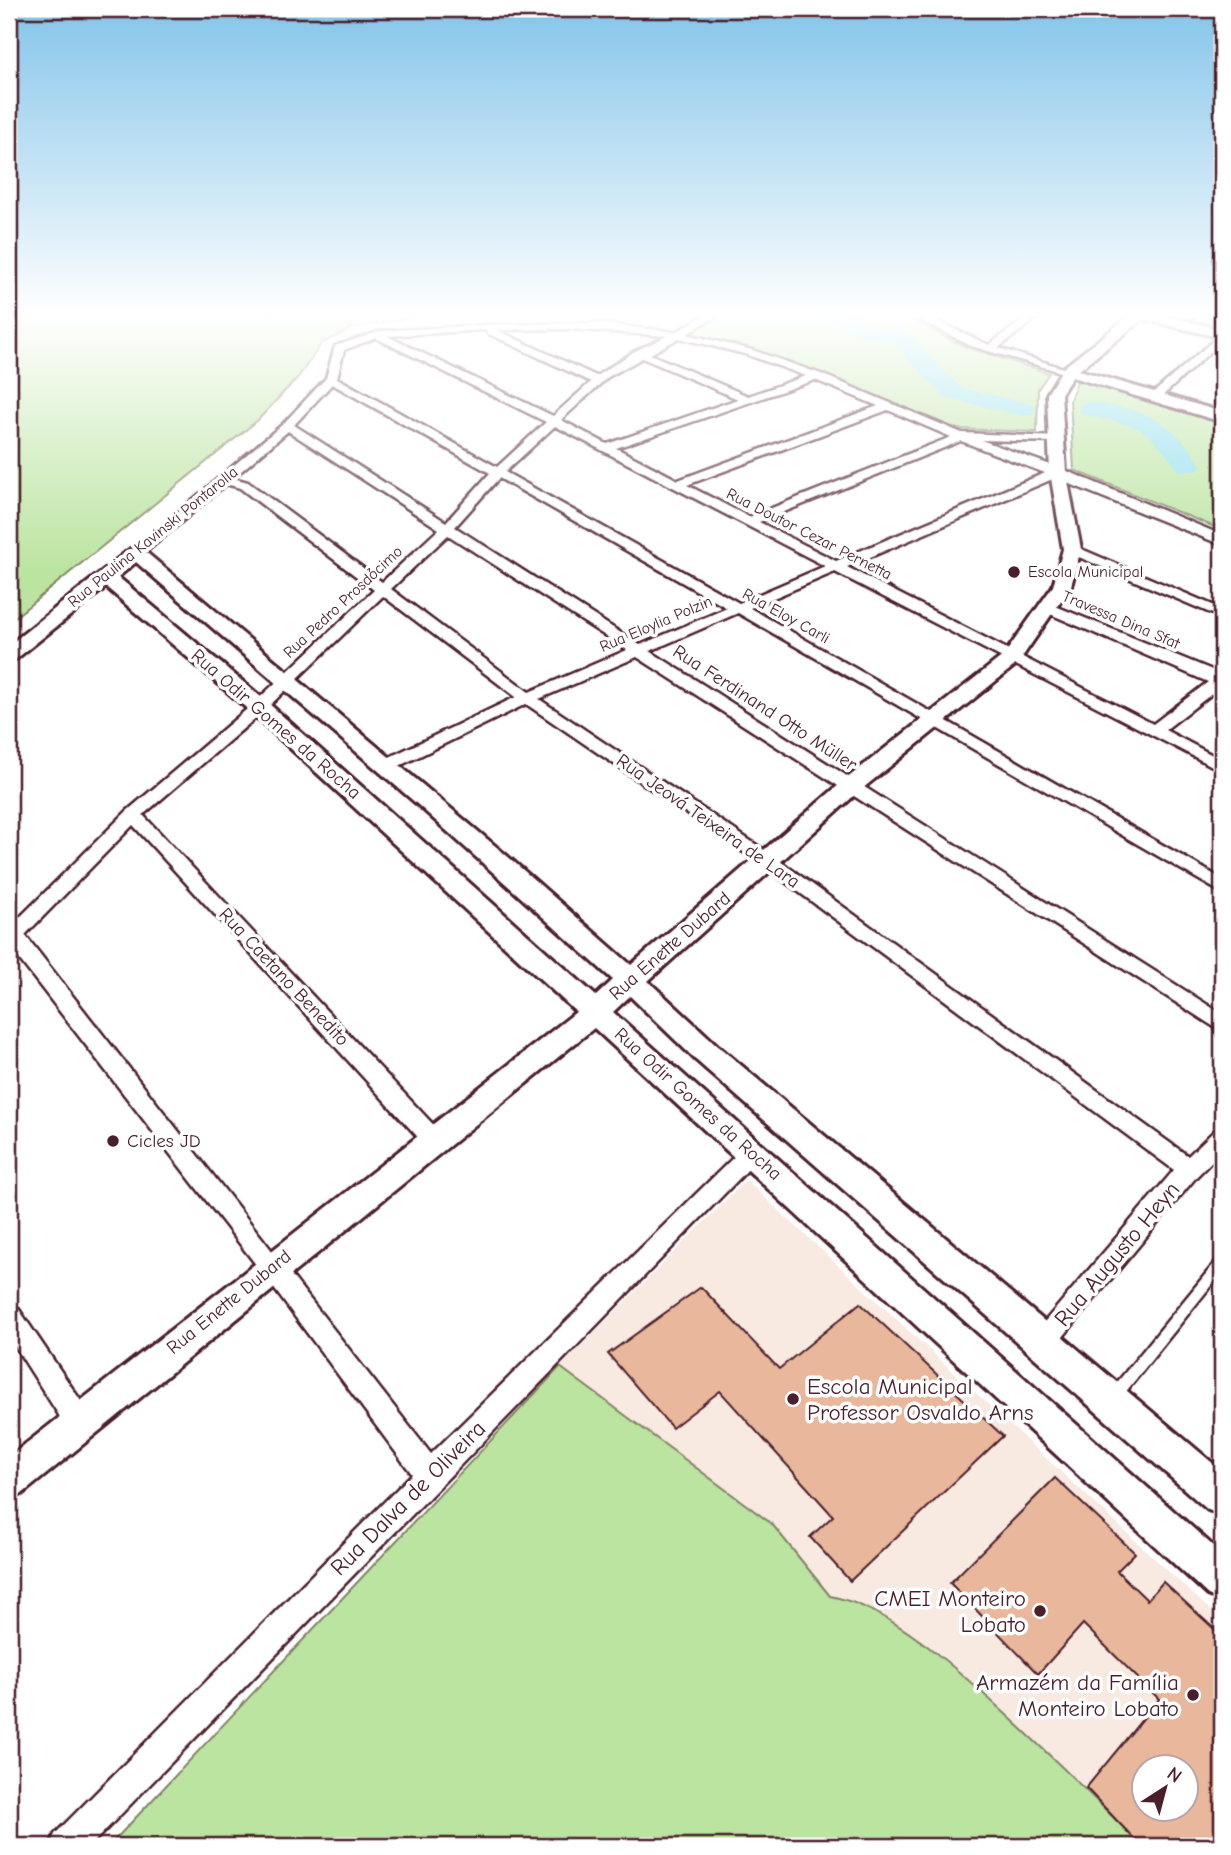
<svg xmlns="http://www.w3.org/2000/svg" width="1231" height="1855" font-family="'Comic Neue',sans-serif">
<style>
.built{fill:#f8e9e1}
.green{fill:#bbe4a0;stroke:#828266;stroke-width:2}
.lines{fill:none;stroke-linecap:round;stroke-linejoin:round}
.river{fill:#8dddea;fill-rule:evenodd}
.building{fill:#e9b79b;stroke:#4a1f2b;stroke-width:2;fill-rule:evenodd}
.lane-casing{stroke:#4a1f2b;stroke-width:5}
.street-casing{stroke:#4a1f2b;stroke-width:5}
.secondary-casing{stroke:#4a1f2b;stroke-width:6}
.lane{fill:#fff;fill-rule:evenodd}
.street{fill:#fff;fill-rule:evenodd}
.secondary{fill:#fff;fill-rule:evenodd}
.poi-dot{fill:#4a1f2b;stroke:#fff;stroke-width:2.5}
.labels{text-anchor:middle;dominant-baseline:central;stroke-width:7;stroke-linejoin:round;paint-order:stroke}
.far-street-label{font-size:16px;fill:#4a1f2b;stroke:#fff}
.far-poi-label{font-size:16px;fill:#4a1f2b;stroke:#fff;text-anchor:start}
.street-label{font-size:19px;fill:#4a1f2b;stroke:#fff}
.poi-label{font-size:19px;fill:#4a1f2b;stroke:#fff;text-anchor:start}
.near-street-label{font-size:23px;fill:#4a1f2b;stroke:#fff}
.near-poi-label{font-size:23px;fill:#4a1f2b;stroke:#fff;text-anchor:end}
</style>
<rect width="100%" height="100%" fill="#fff"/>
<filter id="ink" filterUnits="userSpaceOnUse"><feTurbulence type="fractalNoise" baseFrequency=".0143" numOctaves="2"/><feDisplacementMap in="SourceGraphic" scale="14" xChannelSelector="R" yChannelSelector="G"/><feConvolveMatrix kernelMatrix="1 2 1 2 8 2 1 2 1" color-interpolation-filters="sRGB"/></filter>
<g filter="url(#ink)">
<path class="built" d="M746 1180 1222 1621 1086 1788 938 1652 851 1600 830 1597 772 1524 560 1367Z"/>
<path class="green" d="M30 313H434L353 328 322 343 299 376 258 420 9 622V325Z
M726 313H898L965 347 1049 373 1038 389 1037 432 957 429 789 361 688 333Z
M1078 379 1222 421V530L1074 470 1070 400Z
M560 1367 772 1524 830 1596C894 1608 963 1675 1010 1718 1055 1760 1099 1802 1141 1846H109Z"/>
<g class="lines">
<path class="river" d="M814 313H843L882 329 904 330 961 388 1032 404 1036 409 1032 414 1024 416 945 398 892 341 873 339Z
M1090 402C1143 410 1173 418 1201 466L1197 471H1179C1143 420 1139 428 1082 414L1078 409 1082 404Z"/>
</g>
<path class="building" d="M701 1287 779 1369 860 1303 1003 1436 850 1581 810 1537 833 1516 720 1391 672 1428 608 1354Z
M1055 1478 1135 1553 1117 1571 1147 1600 1163 1582 1222 1636V1846H1141L1086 1788 1159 1699 1083 1624 1038 1674 950 1583ZM1144 1768H1186V1810H1144Z"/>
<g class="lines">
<g class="lane-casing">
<path id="lane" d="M1222 1258V1272L1120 1399 1115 1401 1110 1399 1108 1395 1110 1391 1218 1259Z"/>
</g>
<g class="street-casing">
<path id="street" d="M709 313H721L687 334 752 350 821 374 962 433 1060 437V441L1056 442 981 440 1062 469 1222 535V544L1217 543 1055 478 847 567 1153 724 1208 682 1043 611V605H1053L1222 674V686L1165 730 1222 760V771L835 572 750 608 1222 879V893L738 613 650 651 1222 1014V1032L637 657 539 699 773 856 1188 1156 1214 1131 1222 1128V1151L1197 1176 1052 1350 1043 1354 1034 1350 1030 1342 1034 1334 1174 1170 761 864 526 704 393 769H381L379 765 381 761 516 697 383 596 265 710 143 815 442 1134 445 1140 442 1146 434 1149 426 1146 133 825 25 935 431 1454 744 1147 752 1145 760 1147 763 1154 90 1846H50L55 1834 412 1474 264 1275 9 946V928L127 811 253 704 374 590 240 488 226 484 141 556 129 553 283 424 326 378 335 346 381 331 485 325 596 323 676 332ZM568 329 667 336 635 351 596 376 497 330ZM486 330 487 333 591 382 553 416 387 336ZM376 338 546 422 497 467 337 378 344 350ZM679 338 745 354 806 376 748 396 650 354ZM642 358 738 399 607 444 561 420 608 377ZM815 380 878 406 678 480 616 448ZM332 384 490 473 446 522 294 425ZM888 410 951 437 749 517 687 485ZM555 426 825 566 739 603 505 472ZM288 431 439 529 382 582 248 482 233 478ZM961 441 1045 473 836 561 759 522ZM499 478 727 608 640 645 455 527ZM448 535 627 650 529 692 391 589Z
M907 313H920L989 345 1032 313H1043L998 348 1073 371 1068 374 971 346Z
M1177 313H1194L1222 321V327Z
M1222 333V341L1159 399H1151V395Z
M1072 545 1222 609V618L1067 552 1065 549Z
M9 1305 18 1308 89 1413 92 1422 89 1431 79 1435 69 1431 9 1337Z"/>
</g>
<g class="secondary-casing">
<path id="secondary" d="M1133 313H1155L1222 330V338L1143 319 1079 370 1222 412V422L1072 377 1061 394 1066 472 1081 549 1071 586 1018 663 857 793 648 981 717 1045 1222 1471V1515L1208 1510 697 1061 630 996 613 1012 1222 1554V1601L1208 1595 594 1028 22 1494 9 1500V1457L576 1012 251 712 106 587 16 659 9 661V645L130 549H142L506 855 631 965 841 783 1004 655 1053 586 1063 549 1050 472 1047 394 1063 368ZM136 562 417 804 613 980 596 996 267 702 118 577Z"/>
</g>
<use href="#lane" class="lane"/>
<use href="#street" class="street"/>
<use href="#secondary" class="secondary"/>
</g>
</g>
<linearGradient id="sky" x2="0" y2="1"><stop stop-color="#83c4e9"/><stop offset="0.55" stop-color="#fff"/><stop offset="1" stop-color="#fff" stop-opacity="0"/></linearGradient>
<rect width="1231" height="573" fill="url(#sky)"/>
<g class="poi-dot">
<circle cx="1014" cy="572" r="7"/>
<circle cx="113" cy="1141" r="7"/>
<circle cx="793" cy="1399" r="7"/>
<circle cx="1040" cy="1611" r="7"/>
<circle cx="1193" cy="1695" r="7"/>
</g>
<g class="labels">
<g class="far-street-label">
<text transform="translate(809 534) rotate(27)">Rua Doutor Cezar Pernetta</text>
<text transform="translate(153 537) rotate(-39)">Rua Paulina Kavinski Pontarolla</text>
<text transform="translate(343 602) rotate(-43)">Rua Pedro Prosdócimo</text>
<text transform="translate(786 616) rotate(29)">Rua Eloy Carli</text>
<text transform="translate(1121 620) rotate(23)">Travessa Dina Sfat</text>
<text transform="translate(656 624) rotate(-23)">Rua Eloylia Polzin</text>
</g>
<g class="far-poi-label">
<text x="1028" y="572">Escola Municipal</text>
</g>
<g class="street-label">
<text transform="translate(765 708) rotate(33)">Rua Ferdinand Otto Müller</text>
<text transform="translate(276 724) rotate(41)">Rua Odir Gomes da Rocha</text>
<text transform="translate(708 821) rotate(35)">Rua Jeová Teixeira de Lara</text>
<text transform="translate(670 946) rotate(-41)">Rua Enette Dubard</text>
<text transform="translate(284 977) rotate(47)">Rua Caetano Benedito</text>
<text transform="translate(698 1104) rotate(42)">Rua Odir Gomes da Rocha</text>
<text transform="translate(229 1302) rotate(-39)">Rua Enette Dubard</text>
</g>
<g class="poi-label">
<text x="127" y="1141">Cicles JD</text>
</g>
<g class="near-street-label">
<text transform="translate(1117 1254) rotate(-50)">Rua Augusto Heyn</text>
<text transform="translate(408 1498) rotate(-45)">Rua Dalva de Oliveira</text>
</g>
<g class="near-poi-label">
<text x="807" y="1386" text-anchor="start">Escola Municipal<tspan x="807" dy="26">Professor Osvaldo Arns</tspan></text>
<text x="1026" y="1598">CMEI Monteiro<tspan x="1026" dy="26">Lobato</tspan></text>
<text x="1179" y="1682">Armazém da Família<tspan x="1179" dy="26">Monteiro Lobato</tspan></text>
</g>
</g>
<rect width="1231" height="1855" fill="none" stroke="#fff" stroke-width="35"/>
<rect x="18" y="18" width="1196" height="1820" fill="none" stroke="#4a1f2b" stroke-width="2.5" filter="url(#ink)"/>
<g transform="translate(1165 1788) rotate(36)"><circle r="33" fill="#ffffff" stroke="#b7a5aa" stroke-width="2"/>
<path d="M0-5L12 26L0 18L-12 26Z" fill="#4a1f2b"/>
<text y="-10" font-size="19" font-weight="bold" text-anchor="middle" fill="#4a1f2b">N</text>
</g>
</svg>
